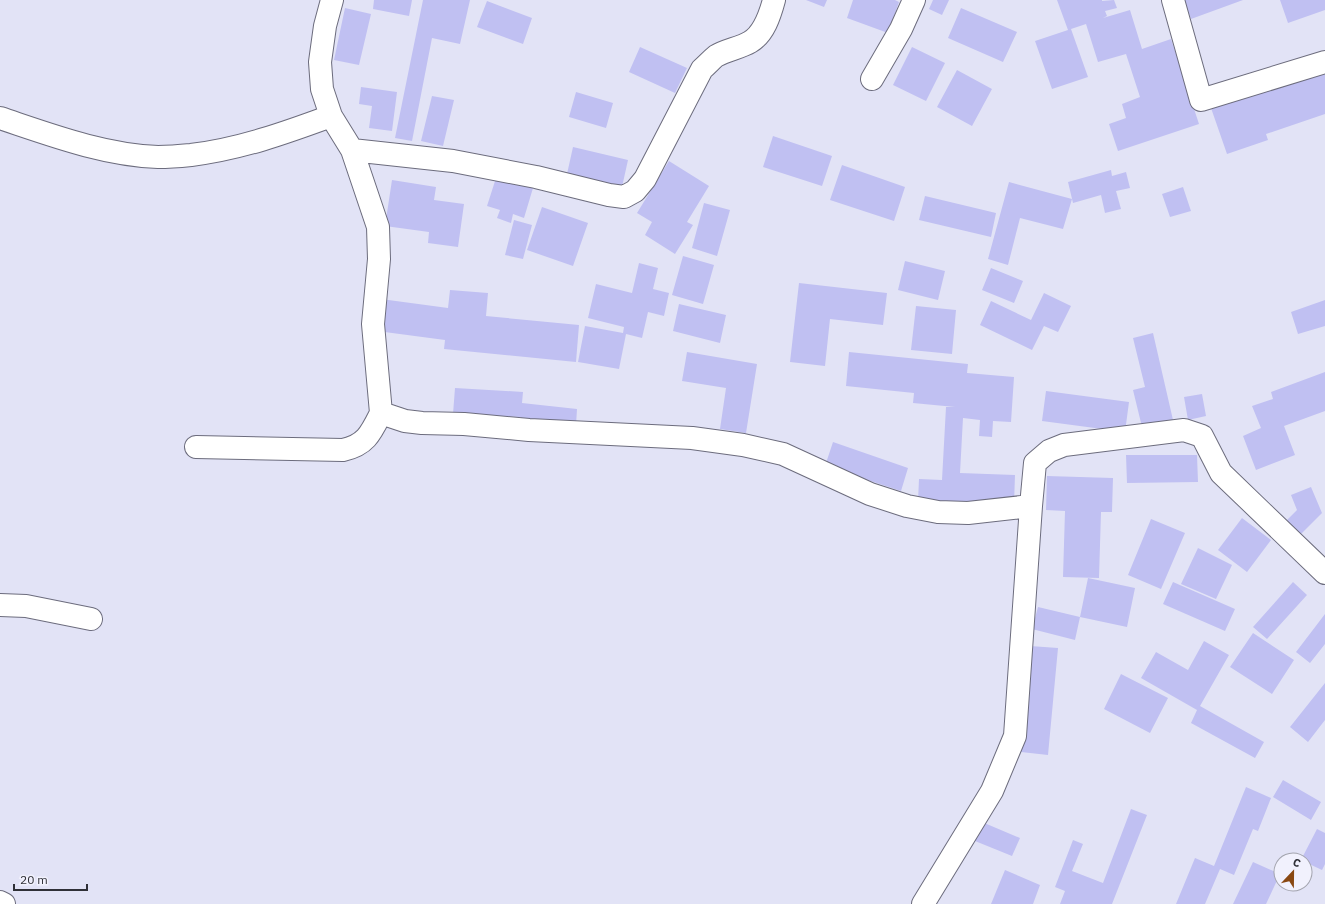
<svg xmlns="http://www.w3.org/2000/svg" width="1325" height="904" font-family="'IBM Plex Sans',sans-serif">
<style>
.building{fill:#c0c0f2}
.lines{fill:none;stroke-linecap:round;stroke-linejoin:round}
.minor-casing{stroke:#6c6c7d;stroke-width:24}
.minor{stroke:#fff;stroke-width:22}
</style>
<rect width="100%" height="100%" fill="#e2e3f6"/>
<path class="building" d="M374 0H412L409 16 373 9Z
M423 0H470L460 44 432 38 412 141 395 138Z
M806 0H827L824 7Z
M853 0H895L899 2 888 33 847 18Z
M933 0H949L942 15 929 9Z
M1057 0H1102V1L1114 0 1117 8 1105 11 1107 16 1103 18 1130 10 1142 49 1171 39 1199 124 1118 151 1109 124 1126 118 1122 104 1140 97 1126 54 1098 62 1086 24 1071 29 1088 77 1052 89 1035 41 1068 30Z
M1184 0H1243L1191 19Z
M1280 0H1325V10L1288 23Z
M487 1 532 18 523 44 477 27Z
M345 8 371 14 359 65 334 60Z
M961 8 1017 32 1003 62 948 38Z
M640 47 687 68 675 93 629 72Z
M912 47 945 63 926 101 893 85Z
M957 70 992 89 972 126 937 107Z
M1325 70V114L1266 134 1268 140 1227 154 1211 108Z
M361 87 397 92 392 131 369 128 372 106 359 104Z
M576 92 613 103 606 128 569 117Z
M432 96 454 100 443 146 421 141Z
M773 136 832 156 822 186 763 167Z
M573 147 628 160 622 187 567 174Z
M669 161 709 186 687 222 693 225 675 254 645 235 652 222 637 213Z
M842 165 905 187 894 221 830 200Z
M1111 170 1112 176 1126 172 1130 188 1116 191 1121 209 1105 213 1101 195 1073 203 1068 182Z
M496 178 533 188 524 218 513 214 511 223 497 218 500 210 487 206Z
M392 180 436 187 434 200 464 204 458 247 428 243 429 232 385 226Z
M1009 182 1072 199 1063 229 1020 218 1008 265 988 259Z
M1183 187 1191 211 1170 217 1162 194Z
M925 196 996 213 991 237 919 220Z
M704 203 730 210 717 256 692 248Z
M542 207 588 223 573 266 527 250Z
M514 220 532 225 523 259 505 255Z
M683 256 714 265 703 304 672 295Z
M905 261 945 271 938 300 898 290Z
M639 263 658 268 653 289 669 293 664 316 648 312 642 338 626 334 619 369 578 362 585 326 623 333 624 327 588 318 596 284 632 293Z
M991 268 1023 281 1014 303 982 290Z
M799 283 887 293 883 325 830 319 825 366 790 362Z
M450 290 488 293 486 316 579 325 576 362 444 349 445 340 377 331 381 299 448 308Z
M1044 293 1071 306 1058 332 1044 326 1032 350 980 325 991 301 1031 320Z
M1325 300V326L1298 334 1291 312Z
M679 304 726 315 720 343 673 331Z
M916 306 956 310 952 354 911 350Z
M1153 333 1173 420 1142 427 1133 390 1145 387 1133 338Z
M687 352 757 364 746 433 720 429 726 388 682 381Z
M849 352 968 364 967 373 1014 377 1011 422 993 421 992 437 979 436 980 420 963 418 960 473 1015 475 1014 504 918 501 919 479 942 480 946 407H955L913 403 914 393 846 386Z
M1325 372V411L1284 426 1295 455 1256 470 1243 436 1261 428 1252 406 1273 399 1271 392Z
M455 388 523 392 522 403 577 409 576 425 521 420V417L453 414Z
M1046 391 1129 402 1125 432 1042 421Z
M1202 394 1206 416 1188 420 1184 397Z
M833 442 908 468 901 491 825 466Z
M1126 455H1197L1198 482 1127 483Z
M1047 476 1113 478 1112 512H1101L1099 578 1063 577 1065 511 1046 510Z
M1311 487 1322 513 1297 538 1283 524 1297 510 1291 495Z
M1242 518 1271 540 1247 572 1218 550Z
M1151 519 1185 533 1161 589 1128 575Z
M1198 548 1232 565 1216 599 1181 584Z
M1088 578 1135 588 1127 627 1080 617Z
M1173 582 1235 609 1225 631 1163 604Z
M1293 582 1307 595 1267 639 1253 627Z
M1038 607 1080 617 1075 640 1032 629Z
M1325 614V644L1310 663 1296 652Z
M1253 633 1294 660 1272 694 1230 667Z
M1204 641 1229 655 1200 706 1264 742 1255 758 1191 723 1197 710 1141 678 1156 652 1188 670Z
M1030 646 1058 648 1048 755 1021 752Z
M1121 674 1168 698 1150 733 1104 709Z
M1325 683V720L1308 742 1290 727Z
M1283 780 1321 802 1311 820 1273 797Z
M1246 787 1271 798 1258 831 1253 829 1234 875 1220 869 1205 904H1176L1195 858 1214 866Z
M1131 809 1147 815 1112 904H1060L1065 891 1055 887 1073 840 1083 844 1072 871 1103 883Z
M982 822 1020 838 1012 856 975 841Z
M1317 829 1325 833V864L1322 870 1305 862V860H1301Z
M1253 862 1280 874 1266 904H1233Z
M1005 870 1040 885 1033 904H991Z"/>
<g class="lines">
<g class="minor-casing">
<path id="minor" d="M332 0 325 26 320 62 322 89 331 116 352 150 378 227 379 259 373 324 381 413 405 421 422 423 464 424 529 430 692 438 743 445 783 454 870 494 907 506 938 512 968 513 1031 506 1035 463 1049 451 1064 445 1184 430 1202 436 1221 473 1325 573
M1173 0 1201 100 1325 62
M872 79 901 29 914 0
M0 118C51 135 104 155 158 157 169 157 181 156 191 155 240 149 285 133 331 116
M352 150 453 161 536 177 609 195 624 197 635 191 645 179 702 69C707 65 711 60 716 56 726 50 740 48 750 42 764 34 770 15 774 0
M196 447 343 450C366 445 371 433 381 413
M0 605 26 606 91 619
M0 902 4 904
M923 904 992 791 1015 736 1031 506"/>
</g>
<use href="#minor" class="minor"/>
</g>
<g transform="translate(1293 872) rotate(22)"><circle r="19" fill="#f1f1fd" stroke="#a3a4ae"/>
<path d="M0-3L7 15L0 10L-7 15Z" fill="#894812"/>
<text y="-6" font-size="11" font-weight="bold" text-anchor="middle" fill="#2f3037">С</text>
</g>
<path d="M14 884v6h73v-6" fill="none" stroke="#2f3037" stroke-width="2"/>
<text x="20" y="884" font-size="12" fill="#2f3037" stroke="#f1f1fd" stroke-width="3" paint-order="stroke">20 m</text>
</svg>
